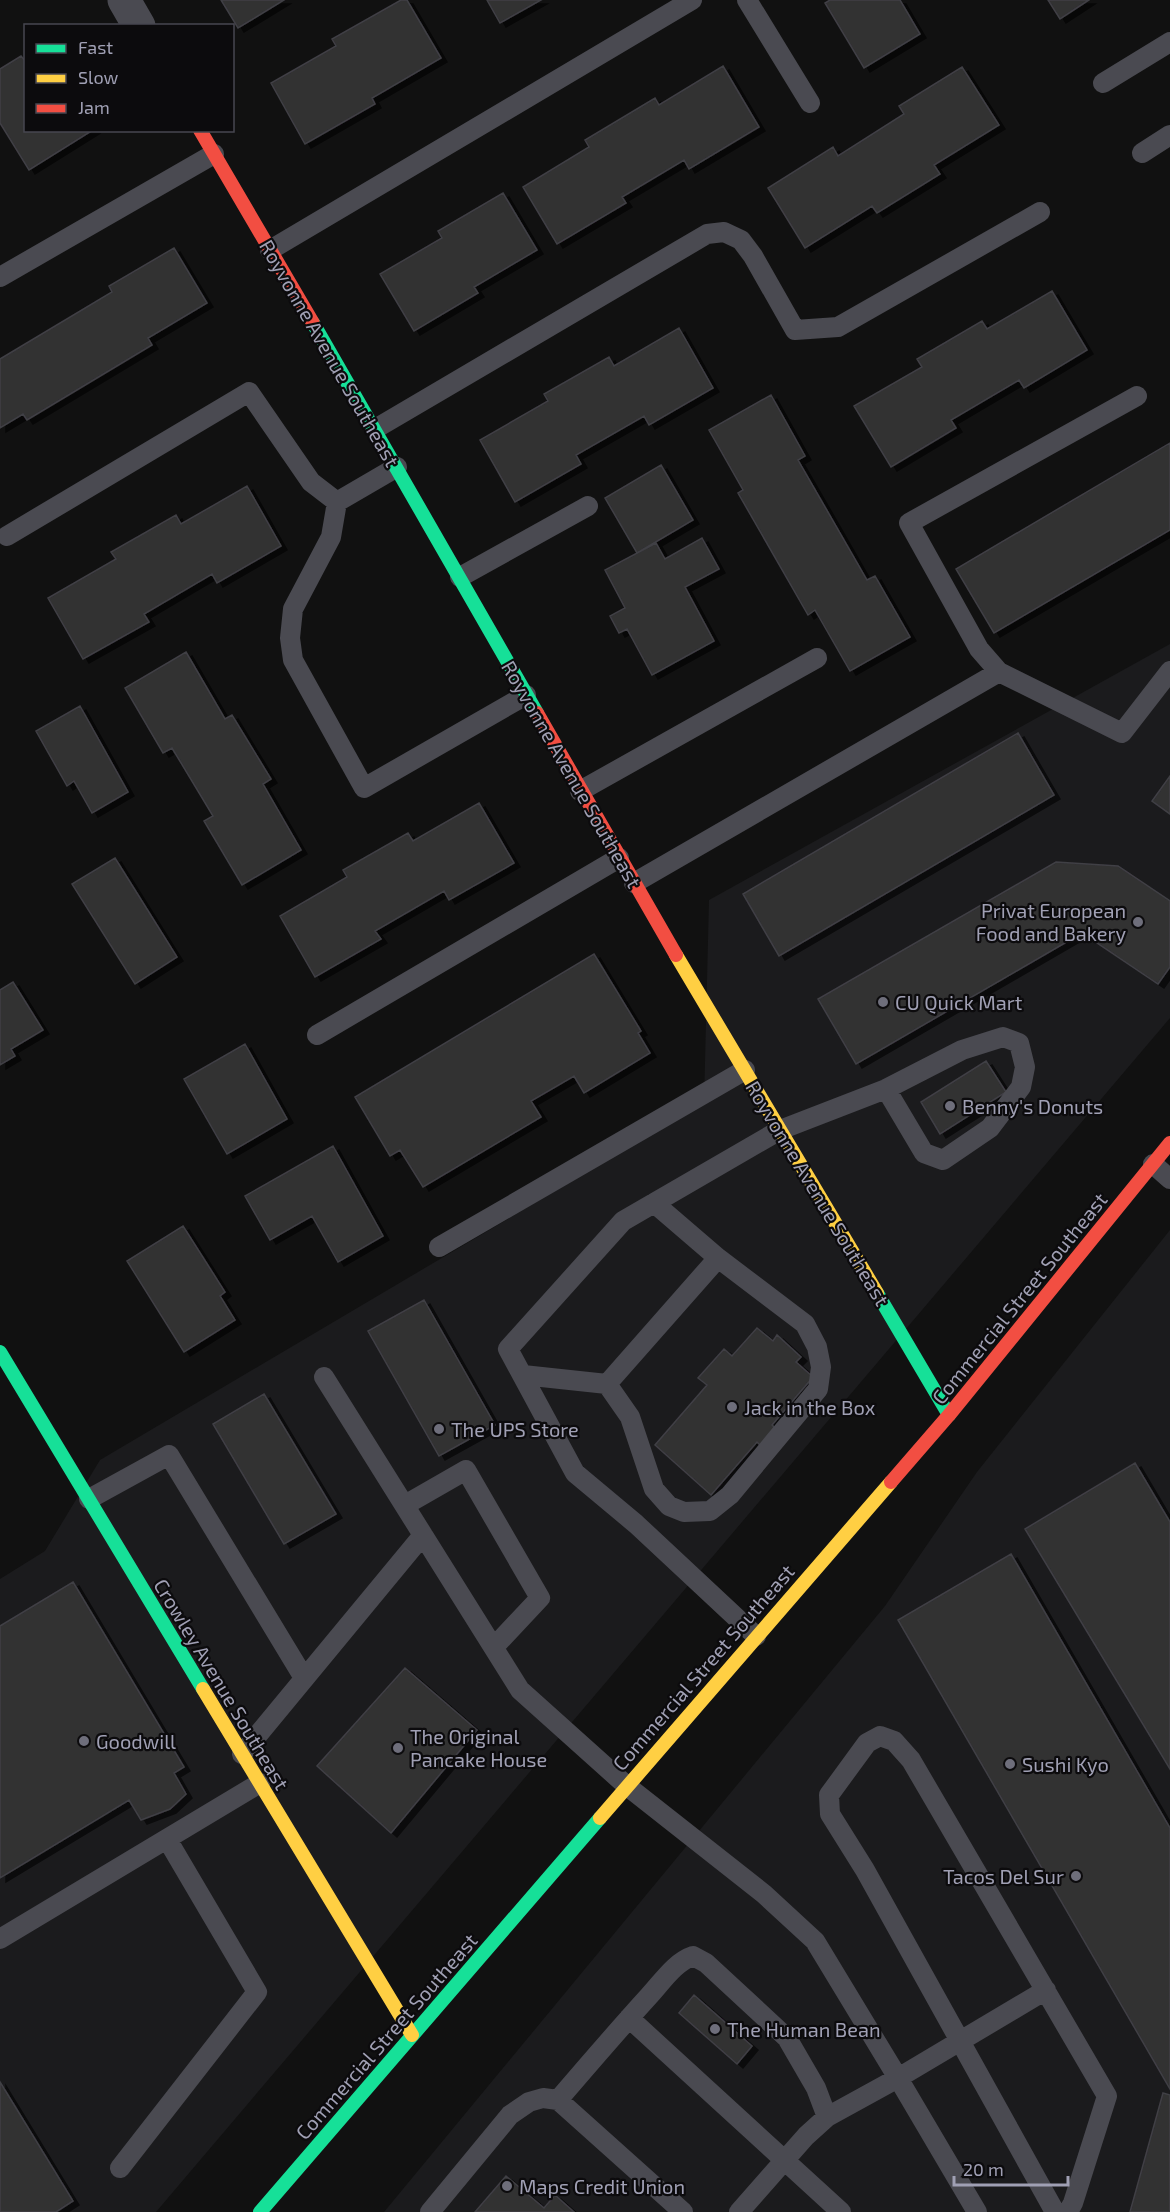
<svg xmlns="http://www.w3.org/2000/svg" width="1170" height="2212" font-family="'Exo 2',sans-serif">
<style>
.built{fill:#1b1b1d}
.building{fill:#303032;stroke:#403f45;stroke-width:1.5;filter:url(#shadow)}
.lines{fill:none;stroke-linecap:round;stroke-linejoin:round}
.lane{stroke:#4a4a51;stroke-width:20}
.street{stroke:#4a4a51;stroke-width:33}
.fast{stroke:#16e098;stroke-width:14}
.slow{stroke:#ffcf43;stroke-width:14}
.jam{stroke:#f24e42;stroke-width:14}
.poi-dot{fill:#6e6e7b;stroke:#0c0b0d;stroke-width:2}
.labels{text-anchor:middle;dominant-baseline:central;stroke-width:4.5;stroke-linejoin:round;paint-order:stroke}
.street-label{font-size:20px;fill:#a0a0b4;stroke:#0c0b0d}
.poi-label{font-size:20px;fill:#a0a0b4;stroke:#0c0b0d;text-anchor:start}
</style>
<defs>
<filter id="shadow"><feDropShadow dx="6" dy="4" stdDeviation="0" flood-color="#0009"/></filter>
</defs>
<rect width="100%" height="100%" fill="#111"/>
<path class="built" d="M1170 644V1018L156 2212H0V1579L45 1551 100 1460 704 1103 709 900Z
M1170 1230V2212H384L885 1606 977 1472Z"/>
<path class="building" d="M221 0H284L238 28Z
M401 0H407L441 58 372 98 375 104 305 144 271 83 336 46 332 39Z
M487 0H541L500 23Z
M830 0H900L920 34 864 68 825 3Z
M1048 0H1089L1060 19Z
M21 56 26 62V130H93L29 170 0 123V69Z
M723 66 759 127 689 169 684 160 622 197 626 203 557 244 523 187 589 147 585 140 655 98 659 105Z
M962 67 999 125 934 165 940 174 877 213 872 206 805 248 768 188 833 147 838 156 904 114 899 106Z
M503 193 537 250 474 287 478 293 414 331 380 274 442 238 438 231Z
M174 248 207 303 148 338 152 345 27 420 23 414 0 428V359L112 292 109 286Z
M1052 291 1087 350 1024 388 1019 380 951 420 956 428 891 467 854 406 922 367 917 359 982 321 987 329Z
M679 328 713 388 649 425 644 416 576 455 581 464 515 502 480 440 548 401 544 394 609 357 614 366Z
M771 395 805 456 798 460 867 580 875 576 910 637 850 671 815 610 808 615 738 493 743 490 709 430Z
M1170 443V530L994 633 956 569Z
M661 465 693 520 637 553 605 498Z
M247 486 281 546 217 583 212 574 144 614 149 622 83 659 48 598 116 559 111 552 176 515 181 524Z
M702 538 719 569 685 587 714 641 652 675 627 629 619 633 610 616 625 608 605 570 656 543 665 559Z
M186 652 225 719 232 715 271 779 263 784 301 850 242 885 204 821 213 816 172 748 163 753 125 688Z
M80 706 128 792 92 813 74 781 67 786 36 731Z
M1018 733 1054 795 779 956 743 894Z
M1170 776V814L1152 801Z
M479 803 514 863 449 900 444 891 375 931 381 939 315 977 280 916 347 877 343 870 408 833 413 841Z
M115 858 177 957 135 984 72 884Z
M1056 862 1118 866 1170 901V967L1158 984 1082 933 856 1064 818 999Z
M594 954 641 1031 638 1033 650 1053 584 1093 574 1076 531 1101 541 1117 423 1187 400 1150 390 1156 355 1097Z
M13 982 43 1030 11 1049 15 1056 0 1065V990Z
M245 1044 287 1119 227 1154 184 1079Z
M986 1061 1006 1092 940 1134 921 1102Z
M333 1146 383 1236 338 1262 312 1216 270 1240 245 1196Z
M183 1226 225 1292 220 1296 235 1320 184 1352 127 1261Z
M424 1300 495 1425 439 1456 368 1331Z
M757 1328 773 1341 777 1335 801 1357 796 1362 813 1377 772 1425 776 1429 761 1446 757 1442 711 1495 655 1445 707 1385 698 1378 724 1349 732 1356Z
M264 1394 336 1514 284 1544 213 1424Z
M1135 1463 1170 1522V1769L1025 1529Z
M1011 1554 1170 1828V2089L898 1620Z
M73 1582 184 1767 174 1773 186 1794 170 1809 141 1820 129 1800 0 1878V1626Z
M405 1668 477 1730 391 1833 317 1766Z
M694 1995 752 2046 737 2064 679 2013Z
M0 2082 73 2201 56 2212H0Z
M1163 2093 1170 2095V2212H1130Z
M506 2176 544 2208 555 2195 574 2212H475Z"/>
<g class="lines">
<path class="lane" d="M747 0 810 103
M1103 83 1170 42
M1142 153 1170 135
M270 250 692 0
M0 277 214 154
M375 429 707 234 724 232 741 240 753 256 795 330 838 327 1040 212
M397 467 337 502 331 537 293 609 290 638 293 660 364 788 526 695
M7 536 249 392 311 482 337 502
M460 577 588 506
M999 672 979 649 909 523 1137 396
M580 791 817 658
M634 883 999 672 1122 733 1170 671
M317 1035 619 858
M1153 1164 1170 1179
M439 1247 745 1070
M523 1375 607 1384 718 1258 654 1203
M324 1377 520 1690 627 1786 764 1894 815 1941 898 2078 827 2117 806 2136 739 2212
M607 1384 630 1417 654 1489 669 1506 684 1512 710 1511 730 1495 818 1389 821 1367 817 1347 805 1324 718 1258
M89 1499 169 1455 304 1678
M405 1505 466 1470 540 1598 494 1647
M756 1636 636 1524 575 1473 508 1349 623 1221 780 1130 886 1089 962 1050 1003 1037 1019 1043 1025 1067 1021 1087 990 1128 943 1160 924 1153 886 1089
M242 1754 423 1535
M0 1939 260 1783
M629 2018 841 2212
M558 2100C588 2065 618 2030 649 1996 662 1982 675 1962 693 1956L706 1963 787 2038 816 2088 827 2117
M120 2168 257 1992 167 1839
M430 2212 510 2115 529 2102 543 2098 558 2100 683 2212
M977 2212 898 2078 1046 1990
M1055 2212 865 1870 830 1814 829 1795 867 1743 880 1736 894 1741 911 1760 1107 2096 1073 2203 1068 2212"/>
<path class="street" d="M124 0 139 26"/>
<path class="fast" d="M313 323 537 713
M877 1293 949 1415
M0 1352 203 1689
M260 2212 600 1818"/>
<path class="slow" d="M676 955 877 1293
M203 1689 412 2035
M600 1818 891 1482"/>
<path class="jam" d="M200 130 313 323
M537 713 676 955
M891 1482 949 1415 1170 1143"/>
</g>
<g class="poi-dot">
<circle cx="1138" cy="922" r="6"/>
<circle cx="883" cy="1002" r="6"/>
<circle cx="950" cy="1106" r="6"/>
<circle cx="732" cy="1407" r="6"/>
<circle cx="439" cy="1429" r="6"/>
<circle cx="84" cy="1741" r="6"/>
<circle cx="398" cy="1748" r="6"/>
<circle cx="1010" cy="1764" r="6"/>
<circle cx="1076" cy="1876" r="6"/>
<circle cx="715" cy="2029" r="6"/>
<circle cx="507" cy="2186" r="6"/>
</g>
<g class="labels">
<g class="street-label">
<text transform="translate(330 353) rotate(60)">Royvonne Avenue Southeast</text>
<text transform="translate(572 774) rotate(60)">Royvonne Avenue Southeast</text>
<text transform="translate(818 1193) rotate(59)">Royvonne Avenue Southeast</text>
<text transform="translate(1019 1298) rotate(-51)">Commercial Street Southeast</text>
<text transform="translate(703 1667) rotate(-49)">Commercial Street Southeast</text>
<text transform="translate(222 1684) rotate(59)">Crowley Avenue Southeast</text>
<text transform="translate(386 2036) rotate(-49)">Commercial Street Southeast</text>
</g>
<g class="poi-label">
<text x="1126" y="910" text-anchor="end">Privat European<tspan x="1126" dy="23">Food and Bakery</tspan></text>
<text x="895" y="1002">CU Quick Mart</text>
<text x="962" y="1106">Benny's Donuts</text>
<text x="744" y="1407">Jack in the Box</text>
<text x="451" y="1429">The UPS Store</text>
<text x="410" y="1736">The Original<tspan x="410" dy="23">Pancake House</tspan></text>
<text x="96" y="1741">Goodwill</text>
<text x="1022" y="1764">Sushi Kyo</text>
<text x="1064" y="1876" text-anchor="end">Tacos Del Sur</text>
<text x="727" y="2029">The Human Bean</text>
<text x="519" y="2186">Maps Credit Union</text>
</g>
</g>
<rect x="24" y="24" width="210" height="108" fill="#0c0b0d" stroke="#474750" stroke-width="1.5"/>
<rect x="36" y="44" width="30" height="9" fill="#16e098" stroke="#474750" stroke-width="1.5"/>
<text x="78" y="54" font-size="18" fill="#a0a0b4">Fast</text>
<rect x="36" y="74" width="30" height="9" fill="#ffcf43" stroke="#474750" stroke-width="1.5"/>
<text x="78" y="84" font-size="18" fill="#a0a0b4">Slow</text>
<rect x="36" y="104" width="30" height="9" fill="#f24e42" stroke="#474750" stroke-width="1.5"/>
<text x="78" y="114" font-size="18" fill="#a0a0b4">Jam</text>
<path d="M954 2176v9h114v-9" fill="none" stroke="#a0a0b4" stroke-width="3"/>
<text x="963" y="2176" font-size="18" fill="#a0a0b4" stroke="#0c0b0d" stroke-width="4.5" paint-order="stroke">20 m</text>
</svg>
